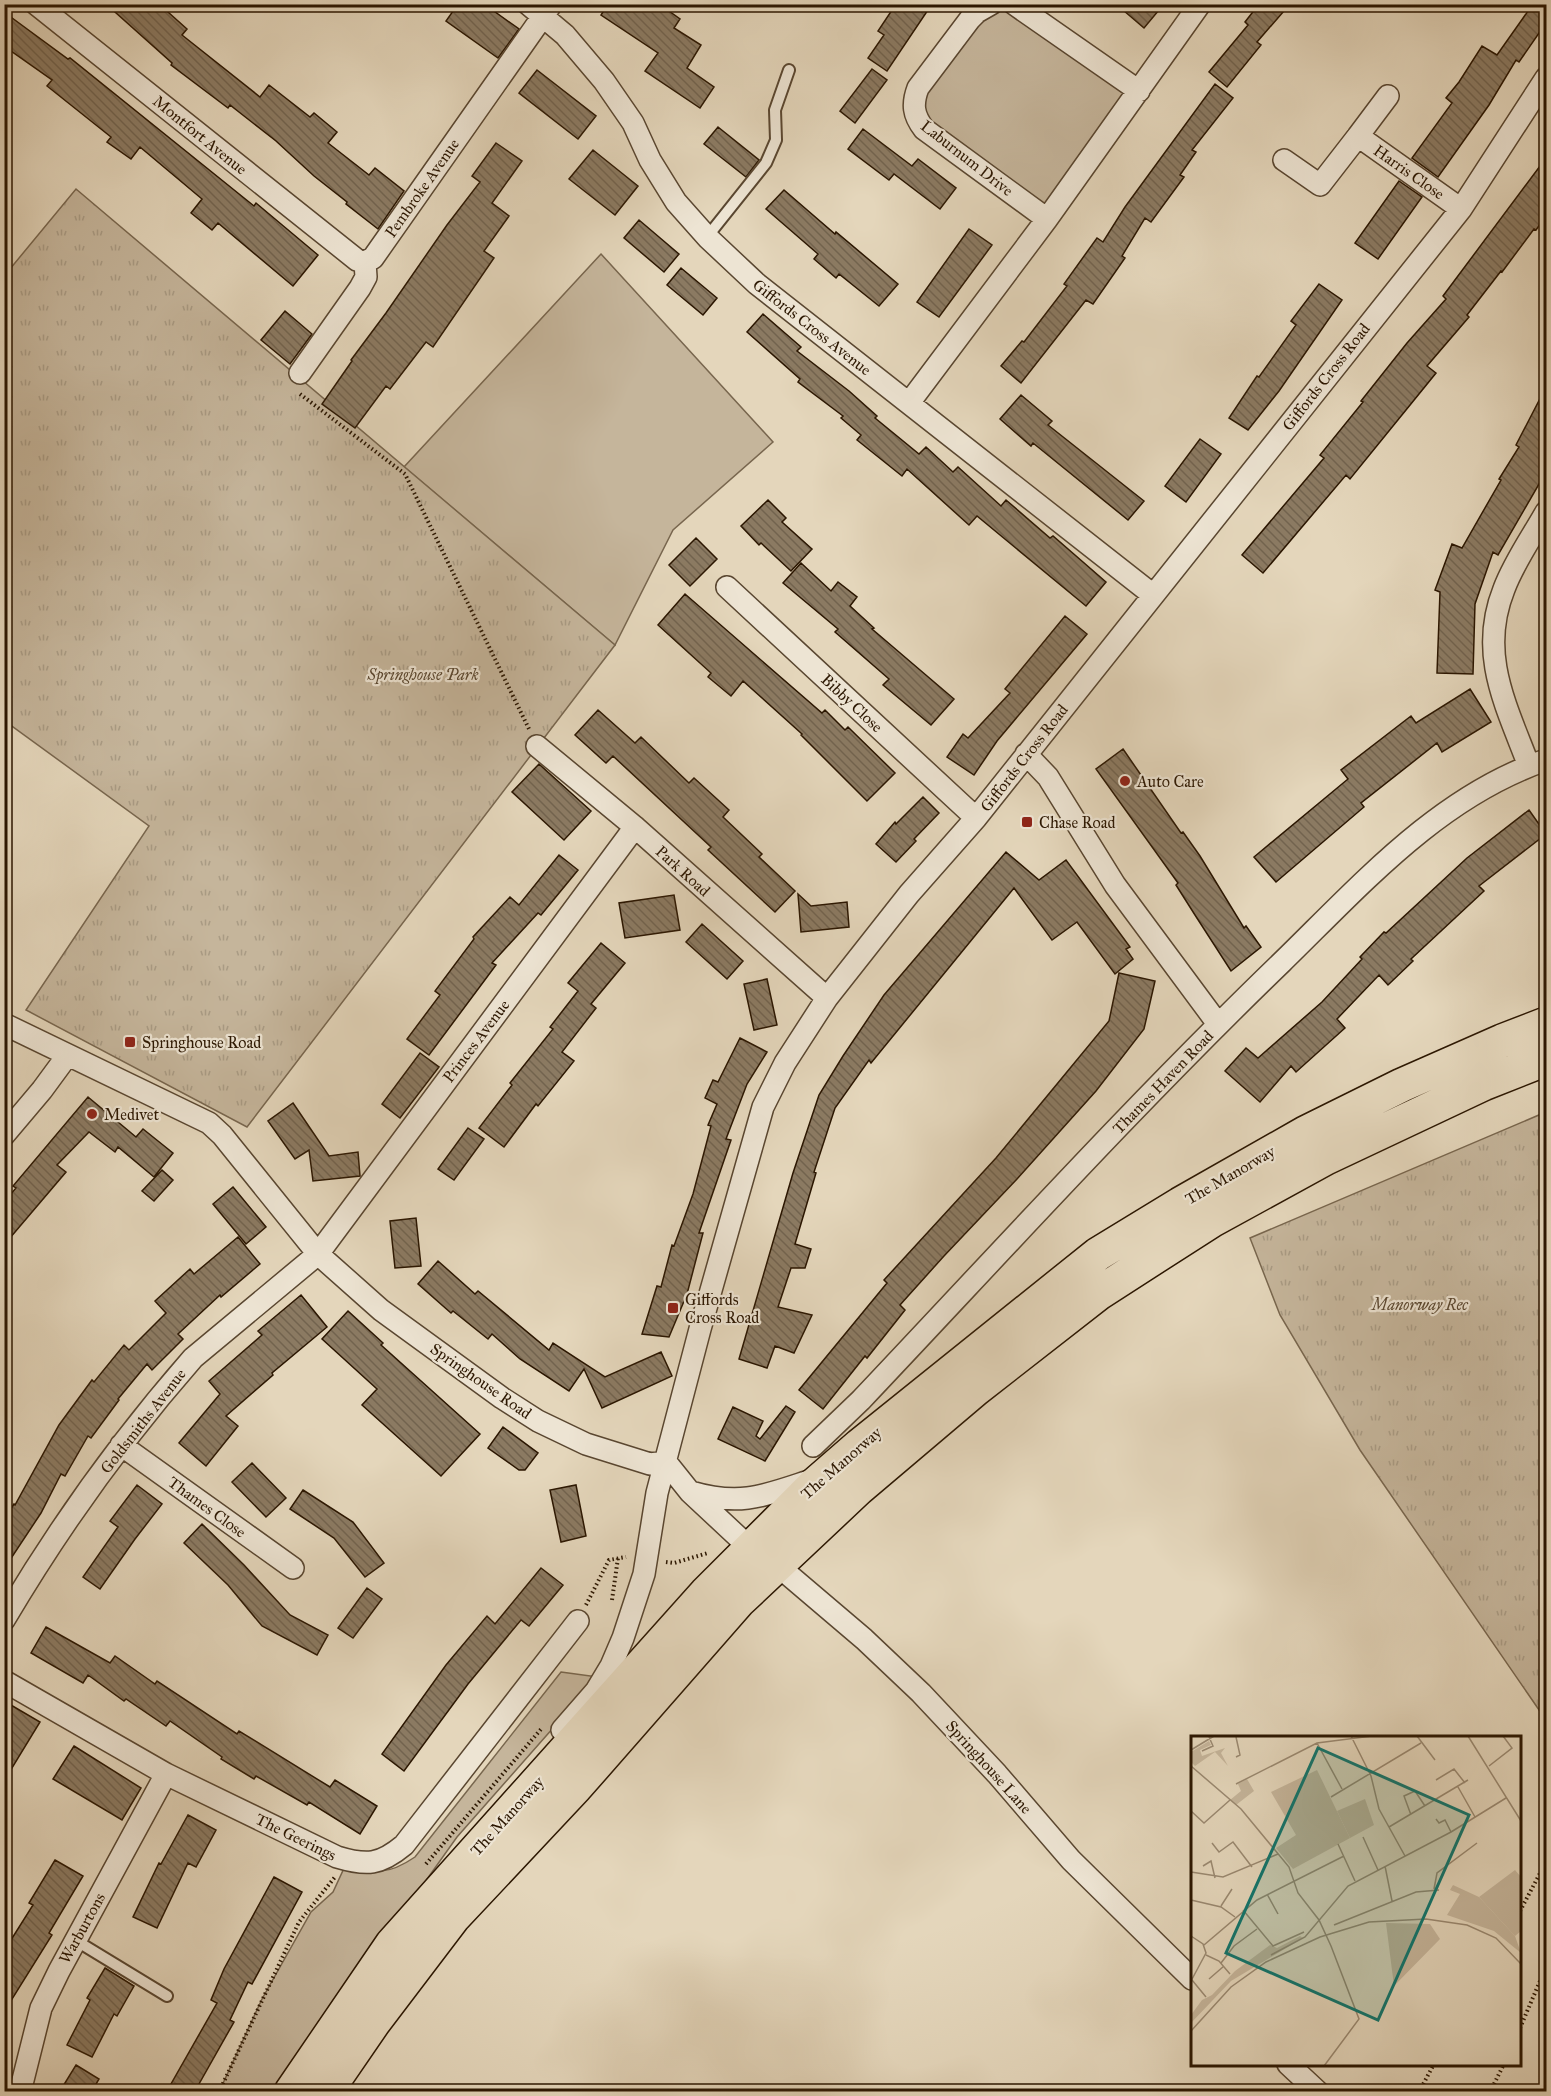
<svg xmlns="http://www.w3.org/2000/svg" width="1551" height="2096" font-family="'IM FELL Great Primer',serif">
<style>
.green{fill:#c5b59b;stroke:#78664e;stroke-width:1.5}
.park{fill:url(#park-tufts);stroke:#78664e;stroke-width:1.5}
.building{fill:url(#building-back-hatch);stroke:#2b1601;stroke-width:1.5}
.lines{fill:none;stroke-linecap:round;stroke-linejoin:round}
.lane-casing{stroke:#594630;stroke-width:14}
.street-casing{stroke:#594630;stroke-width:24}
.primary-casing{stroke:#2b1601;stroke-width:36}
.path{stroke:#2b1601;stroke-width:4;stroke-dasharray:1.5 3;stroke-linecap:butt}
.lane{stroke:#ede4d3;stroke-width:10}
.street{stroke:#ede4d3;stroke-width:21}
.primary{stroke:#e4d6bb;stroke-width:33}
.poi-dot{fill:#8f2418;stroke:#ede4d3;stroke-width:2}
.labels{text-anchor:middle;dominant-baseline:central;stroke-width:4.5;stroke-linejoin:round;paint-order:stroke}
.street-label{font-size:16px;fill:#2b1601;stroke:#ede4d3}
.park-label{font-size:16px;font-style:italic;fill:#59462f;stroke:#ede4d3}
.poi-label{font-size:16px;fill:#2b1601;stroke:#ede4d3;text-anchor:start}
.inset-road{fill:none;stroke:#9a8971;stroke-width:1.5}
.view{fill:#0f766e;fill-opacity:0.15;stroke:#0f766e;stroke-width:3}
.inset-edge{fill:none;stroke:#2b1601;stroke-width:3}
</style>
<defs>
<pattern id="park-tufts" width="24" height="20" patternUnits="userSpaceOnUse" patternTransform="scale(1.5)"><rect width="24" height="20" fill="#c5b59b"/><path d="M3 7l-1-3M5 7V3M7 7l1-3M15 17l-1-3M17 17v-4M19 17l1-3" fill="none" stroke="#a99b84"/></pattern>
<pattern id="building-back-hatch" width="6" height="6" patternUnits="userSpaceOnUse" patternTransform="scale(1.5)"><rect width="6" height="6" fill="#8b7a62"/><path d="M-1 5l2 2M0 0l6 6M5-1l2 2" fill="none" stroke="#72634e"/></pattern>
</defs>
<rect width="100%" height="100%" fill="#e4d6bb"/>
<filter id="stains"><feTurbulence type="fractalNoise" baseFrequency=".00333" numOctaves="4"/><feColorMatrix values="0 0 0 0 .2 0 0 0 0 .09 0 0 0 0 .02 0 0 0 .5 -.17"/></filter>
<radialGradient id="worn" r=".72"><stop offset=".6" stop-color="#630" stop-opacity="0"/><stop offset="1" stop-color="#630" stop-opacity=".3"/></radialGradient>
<path class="green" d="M991 5H1014L1139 91 1047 219 924 129 914 99Z
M601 254 773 442 673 530 615 645 404 467Z
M561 1672 598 1677 457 1837 276 2091 219 2092 262 1999 311 1912 333 1892 346 1864C376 1873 387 1876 415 1857Z"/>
<path class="park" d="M76 189 615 645 247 1127 26 1010 149 826 5 721V275Z
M1546 1112V1720L1360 1450 1280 1315 1250 1238Z"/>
<path class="building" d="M106 4H159L187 29 182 35 260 97 269 85 310 117 314 113 337 132 328 143 369 175 375 168 404 191 378 229 346 204 347 202 314 176 276 141 230 105 228 108 171 65 172 63Z
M458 4H484L519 29 498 58 446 21Z
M608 4H659L680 19 674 28 701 45 687 68 714 87 700 108 645 71 658 53 601 15Z
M896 4H932L887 71 868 58 884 35 878 31Z
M1116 4H1164L1144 28Z
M1259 4H1290L1257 42 1261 45 1227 87 1209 72 1248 25 1245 22Z
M1533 4 1546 13V23L1519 62 1516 60 1489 105 1438 177 1412 158 1452 103 1446 98 1459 82 1482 46 1497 55Z
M4 12 68 59 70 58 254 206 256 203 318 255 293 286 218 223 212 230 191 213 202 199 140 147 131 159 107 142 111 137 47 86 52 80 4 46Z
M872 69 887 80 855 123 840 111Z
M537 70 596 116 578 139 519 93Z
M1215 84 1233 98 1192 150 1196 152 1180 175 1184 177 1151 222 1145 218 1122 256 1125 258 1093 304 1086 300 1021 383 1001 366 1022 341 1024 342 1067 286 1064 284 1097 238 1103 242 1125 207Z
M718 127 759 160 746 177 704 144Z
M863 129 912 166 918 159 956 188 940 209 894 174 889 180 848 149Z
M496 143 522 161 492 203 509 216 484 251 494 258 433 347 426 342 390 389 386 386 355 428 322 404 352 361 351 360 386 313 447 225 480 182 472 176Z
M593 150 638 186 615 215 569 179Z
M1546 158V216L1536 230 1534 229 1502 272 1501 271 1467 315 1469 317 1427 366 1436 373 1350 479 1346 475 1263 573 1242 555 1324 458 1320 455 1363 402 1361 401 1407 343 1446 299 1443 296Z
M1399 181 1422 197 1378 259 1355 243Z
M784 190 835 234 836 232 898 284 879 306 839 274 836 278 814 259 818 254 766 209Z
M639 220 679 254 664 272 624 238Z
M969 229 992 245 939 317 917 302Z
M681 268 717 298 703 315 667 285Z
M1319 284 1342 300 1279 391 1248 430 1229 418 1257 376 1259 377 1296 325 1291 321Z
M285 311 312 334 290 364 261 340Z
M763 314 801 347 797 351 849 391 877 416 875 418 919 454 926 447 953 472 958 467 1001 506 1006 500 1050 538 1053 536 1106 582 1086 606 977 516 969 525 907 469 902 476 857 440 861 435 841 418 843 416 798 382 800 379 747 332Z
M1546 387V472L1498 555 1493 552 1475 604 1473 674 1437 673 1440 592 1435 590 1452 544 1462 548 1501 480 1499 479 1519 447 1516 445Z
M1021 395 1052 421 1048 425 1144 501 1128 520 1033 443 1031 446 1000 419Z
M1200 439 1221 454 1186 502 1165 486Z
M768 500 786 518 782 522 812 549 791 571 761 543 759 545 741 526Z
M696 538 717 559 690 586 669 565Z
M801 563 831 591 838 582 857 597 850 606 874 628 872 629 954 699 931 725 883 685 889 679 835 632 838 629 783 583Z
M685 594 822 713 825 710 845 730 848 727 895 773 867 801 801 735 802 734 743 681 731 696 708 677 711 673 658 625Z
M1065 616 1087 634 997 741 974 775 947 757 963 734 968 738 1010 693 1005 689Z
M1470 689 1491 722 1442 752 1437 743 1361 803 1364 807 1276 882 1254 857 1348 779 1341 770 1411 716 1416 723Z
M598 710 635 743 641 737 689 783 694 778 729 810 723 817 762 854 759 857 795 891 775 912 708 850 711 847 613 756 606 763 575 735Z
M1123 749 1181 833 1183 832 1200 856 1244 928 1246 926 1261 947 1231 971 1195 915 1176 885 1178 883 1096 769Z
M539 764 591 811 564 840 512 792Z
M923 797 939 813 914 839 916 841 896 862 876 844 895 822 896 824Z
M1529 810 1546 834 1479 886 1484 891 1411 959 1413 961 1388 985 1379 975 1337 1019 1345 1028 1296 1072 1291 1066 1260 1102 1225 1071 1246 1048 1258 1058 1322 1002 1362 959 1360 957 1384 932 1386 933 1467 858Z
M1006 852 1039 880 1066 860 1130 947 1126 949 1133 959 1115 974 1077 922 1052 940 1014 888 871 1063 869 1060 835 1108 814 1172 816 1173 795 1244 811 1249 805 1268H791L778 1307 812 1315 794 1353 775 1346 767 1368 739 1359 793 1173 819 1095 843 1056 884 995Z
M559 855 578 870 541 915 538 913 492 963 496 965 429 1055 407 1039 440 995 435 991 474 939 473 937 510 897 519 905Z
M798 894 811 906 847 902 849 927 801 932Z
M674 895 680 930 625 938 619 903Z
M702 924 743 961 727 979 686 942Z
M601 943 625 963 591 1004 596 1008 562 1052 574 1061 538 1106 536 1104 504 1147 479 1128 512 1085 510 1083 553 1029 550 1027 578 991 568 983Z
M1119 973 1155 981 1144 1029 1096 1091 1017 1179 944 1256 900 1305 905 1310 867 1358 865 1356 823 1409 799 1390 887 1283 884 1280 996 1158 1109 1021Z
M767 979 777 1025 754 1030 744 984Z
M740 1038 767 1052 747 1084 726 1139 731 1140 699 1233H703L687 1294 669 1337 642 1334 657 1286 661 1287 672 1245 674 1246 693 1194 711 1126 708 1125 717 1104 705 1098 713 1080 718 1082Z
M420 1053 439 1067 400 1118 382 1104Z
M88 1097 136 1137 143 1129 173 1153 154 1177 118 1147 115 1152 89 1132 57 1165 66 1172 4 1245V1202L16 1188 13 1186Z
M293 1103 329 1156 358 1152 360 1176 313 1181 309 1150 295 1159 268 1121Z
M468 1128 484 1139 454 1180 438 1169Z
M162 1170 173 1180 154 1201 142 1191Z
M233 1187 266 1227 246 1244 213 1204Z
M416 1218 421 1266 395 1268 390 1221Z
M238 1237 260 1264 221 1297 220 1295 178 1334 183 1339 152 1370 147 1364 118 1399 119 1400 91 1438 88 1436 65 1476 61 1474 41 1513 4 1569V1519L14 1504 15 1505 59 1425 92 1380 94 1382 124 1345 129 1350 166 1313 155 1301 190 1269 194 1274Z
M438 1261 475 1294 478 1291 549 1350 553 1343 605 1377 661 1352 672 1376 602 1408 584 1369 569 1391 520 1359 492 1334 488 1339 453 1311 451 1313 418 1284Z
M301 1295 327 1327 272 1373 273 1375 226 1416 238 1426 206 1466 179 1443 220 1394 209 1381 262 1335 258 1331Z
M348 1311 383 1343 381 1345 480 1434 441 1476 362 1405 377 1389 322 1339Z
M786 1406 795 1412 765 1461 718 1439 733 1407 763 1421 756 1436 760 1439Z
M503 1427 538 1453 525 1470H519L488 1448Z
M252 1463 286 1498 266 1517 232 1482Z
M137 1485 162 1504 135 1539 100 1589 83 1577 118 1527 110 1521Z
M576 1485 586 1536 561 1542 550 1490Z
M303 1490 353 1522 384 1563 365 1577 334 1538 290 1509Z
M202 1524 244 1565 290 1615 328 1635 317 1655 262 1626 228 1585 184 1543Z
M541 1568 563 1585 529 1626 521 1620 468 1684 404 1771 382 1754 446 1665 487 1616 495 1624Z
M367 1588 382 1599 353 1638 338 1628Z
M46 1627 110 1663 115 1656 155 1684 157 1681 237 1734 239 1731 330 1787 335 1780 377 1806 360 1834 309 1802 307 1805 256 1776 254 1779 221 1759 222 1757 170 1721 166 1726 126 1699 124 1701 88 1675 83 1683 31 1653Z
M4 1701 40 1722 4 1781Z
M74 1746 141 1788 122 1820 53 1779Z
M188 1815 216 1830 196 1867 188 1863 157 1928 133 1917 159 1863 161 1864Z
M55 1860 83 1876 49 1933 52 1935 4 2012V1951L33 1905 29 1903Z
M274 1877 302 1892 252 1984 248 1982 230 2020 234 2022 195 2091H167L217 2003 211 2000 224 1969Z
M105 1968 134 1986 117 2016 114 2014 92 2057 67 2045 90 2000 87 1998Z
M76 2065 99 2079 92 2091H60Z"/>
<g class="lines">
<g class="lane-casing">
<path id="lane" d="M707 237 766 163 776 140 775 110 789 70
M75 1940 167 1996"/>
</g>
<g class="street-casing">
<path id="street" d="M36 4 357 260 365 262
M528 4 565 35 604 81 633 123 650 160 676 202 708 238 757 284 1153 595
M991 4 977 12 970 19 918 88C912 104 913 115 924 129L1047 219
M1014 4 1139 91
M1358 136 1388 96
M1284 160 1320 185 1358 136 1461 209
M365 262 373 258 550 6
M300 373 360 288 366 277 365 262
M909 403 1047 219 1200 4
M727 587 976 818
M537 746 635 827 827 998
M1026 754 1048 777 1115 885 1218 1024
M1529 766C1506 705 1478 654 1504 589 1514 562 1532 537 1546 512
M4 1024 209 1123 222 1135 318 1254 381 1310 502 1398 538 1421 586 1444 650 1464 666 1462
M4 1135 42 1090 67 1056
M121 1445 293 1568
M813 1446 861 1400C1000 1253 1136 1103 1282 962 1361 885 1439 796 1546 760
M666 1462 690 1492 750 1548 777 1565 864 1639 921 1693 997 1774 1071 1860 1192 1979
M691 1492C742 1507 766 1495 815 1479
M4 1620C59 1527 122 1439 193 1358L318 1254 635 827
M4 1681 166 1774 337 1857C367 1866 380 1865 404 1845L578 1621
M562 1730 596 1691 611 1666 623 1638 644 1574 657 1493 700 1329 763 1107 785 1063 827 998 909 894 976 818 1461 209 1546 78
M1288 2064 1318 2092
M20 2092 41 2008 59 1971 166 1774"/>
</g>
<g class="primary-casing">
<path id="primary" d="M291 2092 392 1944 706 1593 814 1485 860 1445 1098 1254 1180 1204 1305 1133 1402 1085 1502 1041 1546 1024
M326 2092 374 2022 453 1918 576 1787 739 1601 858 1489 976 1389 1099 1293 1211 1221 1326 1158 1483 1084 1546 1059"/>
</g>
<path class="path" d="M300 394 405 474 529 729
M666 1562 674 1563 708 1553
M612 1600 618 1558
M586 1605 609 1560 626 1557
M426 1864 542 1728
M1520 1911 1546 1862
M1520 2028 1546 1967
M219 2092 299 1922 335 1877
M1419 2092 1434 2064
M1490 2092 1504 2064"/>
<use href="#lane" class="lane"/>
<use href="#street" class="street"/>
<use href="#primary" class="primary"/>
</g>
<g class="poi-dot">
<circle cx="1125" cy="781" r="6"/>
<rect x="1021" y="816" width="12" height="12" rx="3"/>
<rect x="124" y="1036" width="12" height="12" rx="3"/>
<circle cx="92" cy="1114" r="6"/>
<rect x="667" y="1302" width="12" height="12" rx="3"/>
</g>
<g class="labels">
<g class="street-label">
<text transform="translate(200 135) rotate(39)">Montfort Avenue</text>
<text transform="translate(967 158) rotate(38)">Laburnum Drive</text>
<text transform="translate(1409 172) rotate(35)">Harris Close</text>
<text transform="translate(422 188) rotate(-55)">Pembroke Avenue</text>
<text transform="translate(812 327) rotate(38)">Giffords Cross Avenue</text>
<text transform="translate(1326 377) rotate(-52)">Giffords Cross Road</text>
<text transform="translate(852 703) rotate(43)">Bibby Close</text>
<text transform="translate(1024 758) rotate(-52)">Giffords Cross Road</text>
<text transform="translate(683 871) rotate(42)">Park Road</text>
<text transform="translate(476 1041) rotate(-53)">Princes Avenue</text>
<text transform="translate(1163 1082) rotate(-46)">Thames Haven Road</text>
<text transform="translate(1230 1175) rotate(-30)">The Manorway</text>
<text transform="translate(481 1381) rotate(35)">Springhouse Road</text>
<text transform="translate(143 1421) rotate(-52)">Goldsmiths Avenue</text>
<text transform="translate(841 1463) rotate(-41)">The Manorway</text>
<text transform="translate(207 1507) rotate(36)">Thames Close</text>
<text transform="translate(989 1767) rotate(48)">Springhouse Lane</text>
<text transform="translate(507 1816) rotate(-48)">The Manorway</text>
<text transform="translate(296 1837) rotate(26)">The Geerings</text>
<text transform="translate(82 1928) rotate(-61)">Warburtons</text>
</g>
<g class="park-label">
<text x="423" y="674">Springhouse Park</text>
<text x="1420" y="1304">Manorway Rec</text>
</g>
<g class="poi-label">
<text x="1137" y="781">Auto Care</text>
<text x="1039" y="822">Chase Road</text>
<text x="142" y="1042">Springhouse Road</text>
<text x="104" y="1114">Medivet</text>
<text x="685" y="1299">Giffords<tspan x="685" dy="18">Cross Road</tspan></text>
</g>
</g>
<g transform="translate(1191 1736)">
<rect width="330" height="330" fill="#e4d6bb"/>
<path d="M18 5 20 9 9 14 11 20 34 12 30 17 37 30 24 16 4 30 0 26V16ZM56 43 63 55 45 69 39 64 50 55 47 48ZM174 63 183 89 159 102 146 75ZM324 134 330 141V195L324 200 288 161ZM109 200 112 202 40 245 0 287V279L11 264 21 259 44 235 79 209 86 212Z" fill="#c5b59b"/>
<path d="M262 149 288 161 324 200 330 217 303 195 256 179 269 158 259 154Z" fill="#c5b59b"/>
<path d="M126 34 159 102 102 133 85 112 105 99 80 56ZM195 187 239 188 249 203 203 250Z" fill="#c5b59b"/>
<path class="inset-road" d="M30 0H56M160 0 180 40 188 73 214 120M226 0 244 24M277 0 330 85M45 1 49 19 45 21M126 7 151 53M0 14 23 0M11 15 22 10 18 1M0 30 50 73 98 131 107 157 128 184 140 210 168 283 133 330M298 30 321 12 312 0M245 44 263 33 274 47M45 48 126 7 181 0M267 51 284 81M140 61 230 7M0 75 13 87 39 64M220 79 213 60 224 55 234 70M245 83 248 87 254 84 260 96M198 91 277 44M172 101 187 134M21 107 28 116 42 106 61 131M147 108 164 145M12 130 20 125 24 142M194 130 201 165M0 136 32 141 87 118M243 153 246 137 286 107M76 158 87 178M0 164 30 171 44 181M30 170 41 153M52 174 82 210 113 196M143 189 225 156 248 154M0 200 12 208 15 217 0 245M13 209 66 164 153 120M15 219 28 225 39 238M80 219 114 201 157 150 260 96 315 62M30 227 43 210 66 193M18 243 33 230M1 244 15 261M0 295 40 251 75 226 129 201 178 186 235 183 276 189 305 202 330 228"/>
<path class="view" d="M127 12 278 79 187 284 35 217Z"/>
<rect width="330" height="330" class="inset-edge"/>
</g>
<rect width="1551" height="2096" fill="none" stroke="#e4d6bb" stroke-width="24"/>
<rect x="6" y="6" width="1539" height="2084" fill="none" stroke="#2b1601" stroke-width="3"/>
<rect x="12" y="12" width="1527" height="2072" fill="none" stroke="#2b1601" stroke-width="1.5"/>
<rect width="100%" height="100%" filter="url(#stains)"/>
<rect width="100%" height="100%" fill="url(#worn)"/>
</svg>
